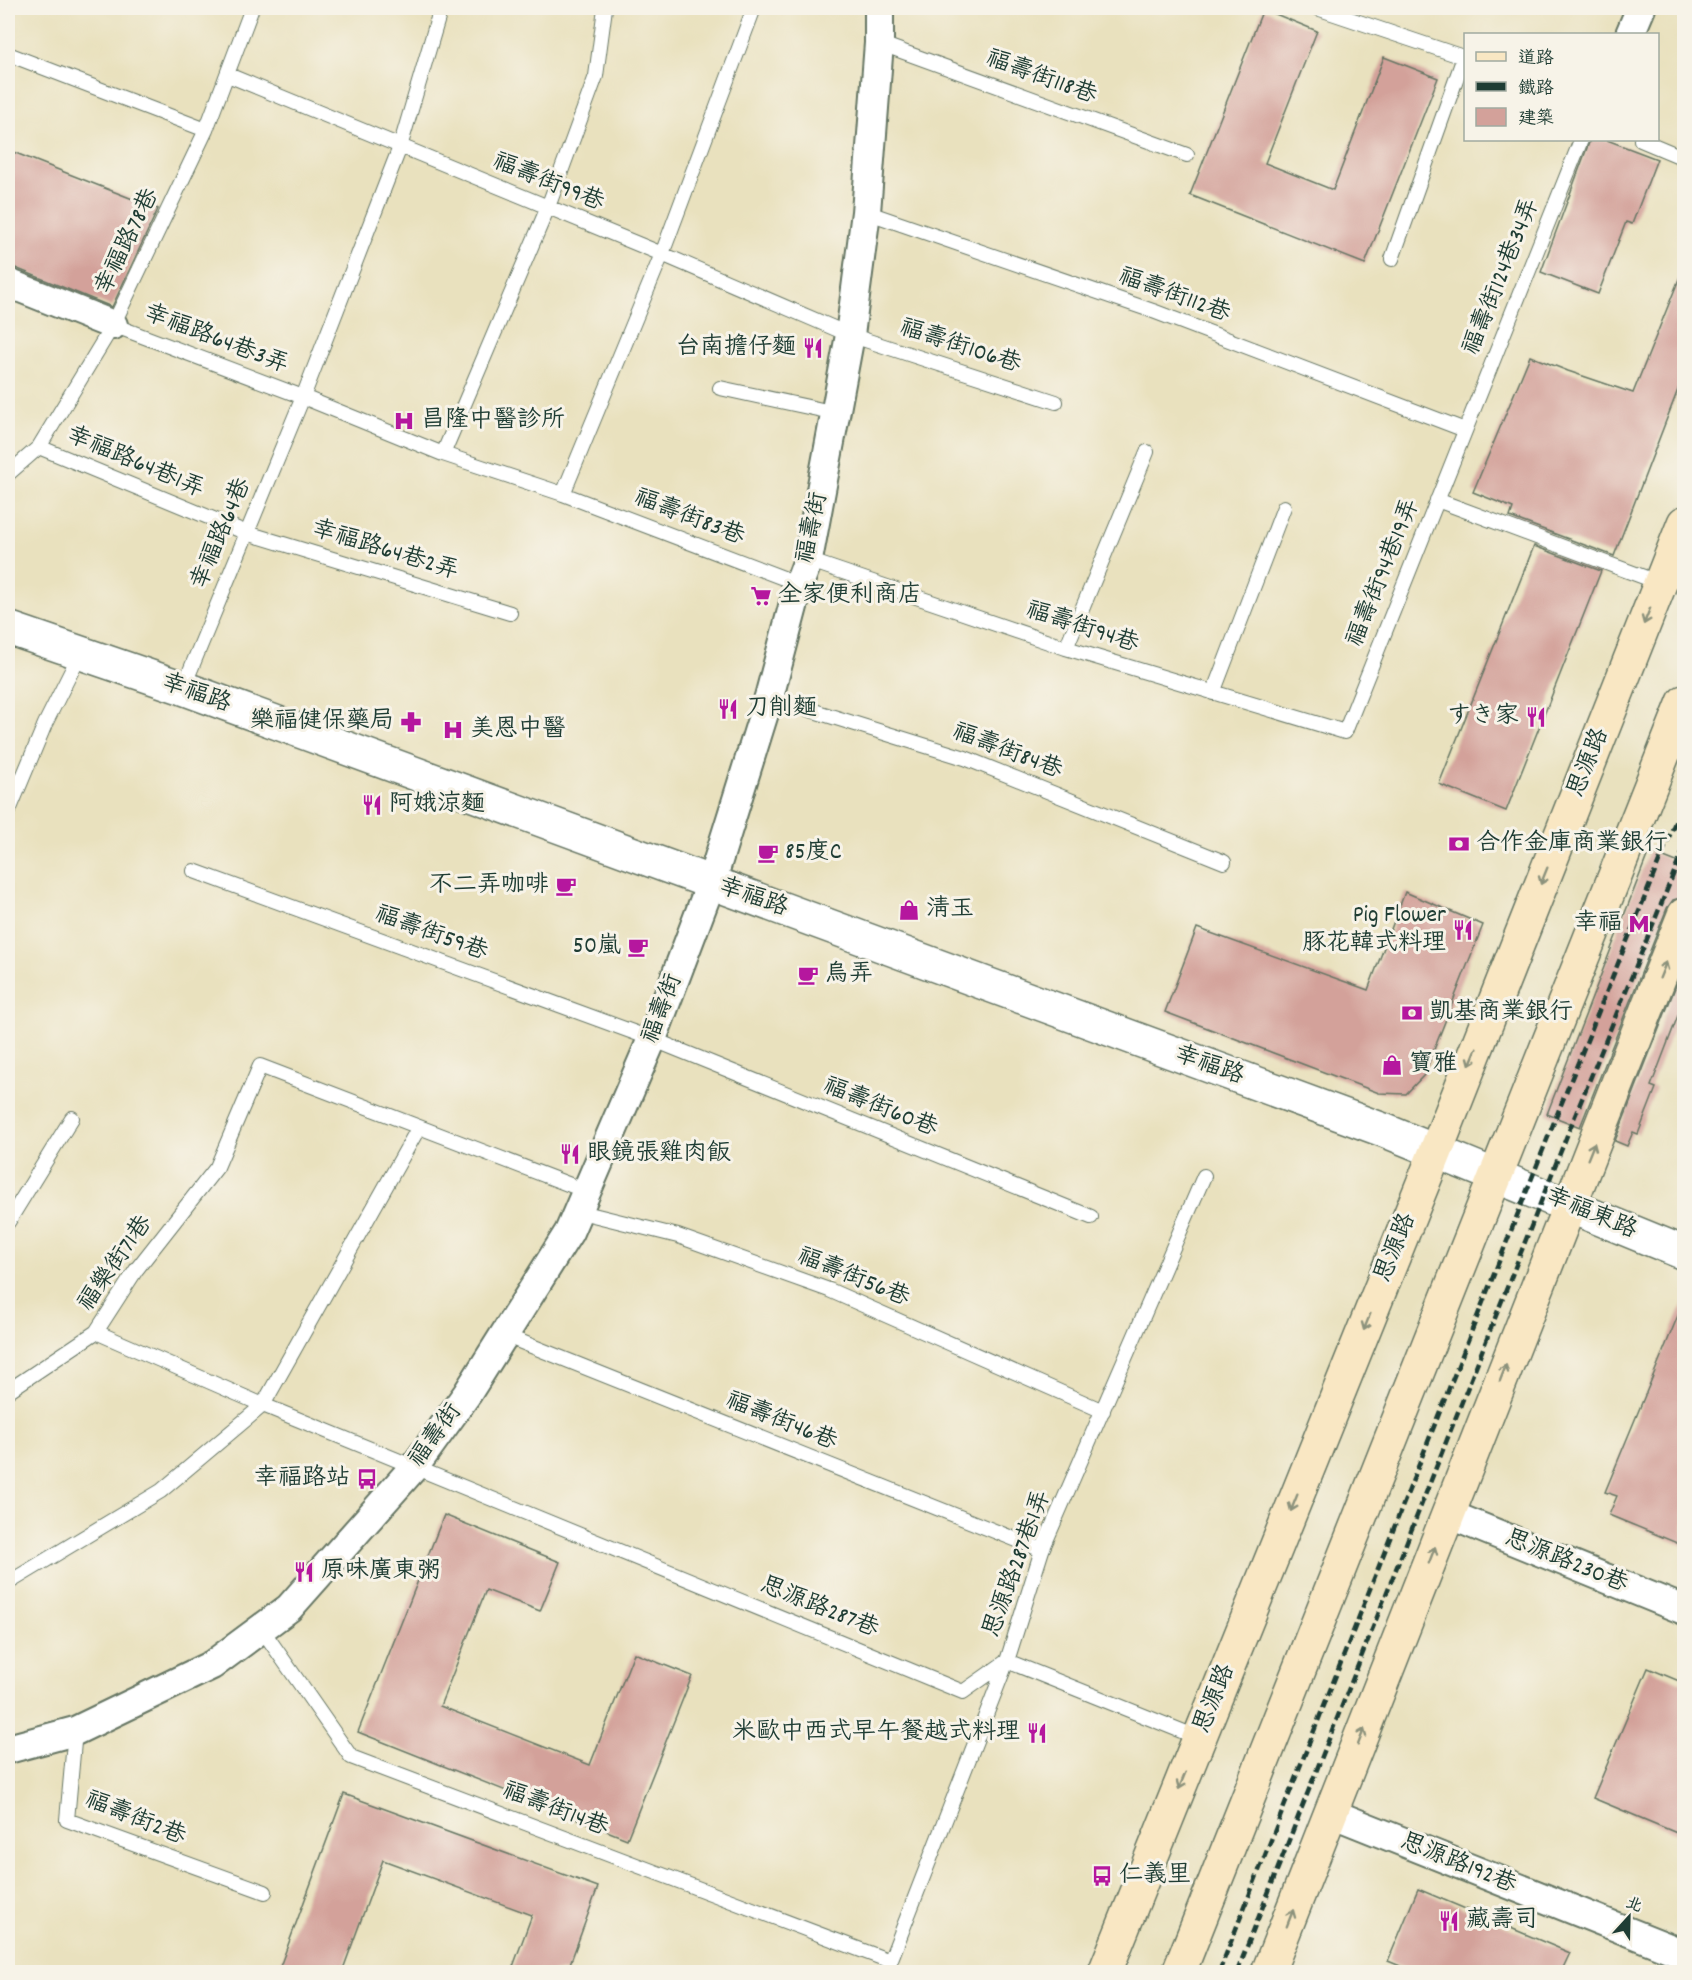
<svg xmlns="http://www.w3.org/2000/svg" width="1692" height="1980" font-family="Dekko,'LXGW WenKai TC','Klee One',sans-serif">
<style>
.building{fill:#d3a19a}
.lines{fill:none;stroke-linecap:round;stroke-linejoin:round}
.service-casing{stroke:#667664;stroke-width:16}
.minor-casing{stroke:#667664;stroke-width:32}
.tertiary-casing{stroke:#667664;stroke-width:36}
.secondary-casing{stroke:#667664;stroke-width:36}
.service{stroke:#fff;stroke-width:14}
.minor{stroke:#fff;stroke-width:28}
.tertiary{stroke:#fff;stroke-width:33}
.secondary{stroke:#f9e7c3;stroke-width:33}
.rail{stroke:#1f3d34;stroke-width:4.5;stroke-dasharray:9 4.5;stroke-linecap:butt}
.oneway{stroke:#8c927c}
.labels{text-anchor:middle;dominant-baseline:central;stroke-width:6;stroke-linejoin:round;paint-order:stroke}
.street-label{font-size:24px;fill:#1f3d34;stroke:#f7f3e8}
.poi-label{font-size:24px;fill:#1f3d34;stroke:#f7f3e8;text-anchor:start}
</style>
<rect width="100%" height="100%" fill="#f7f3e8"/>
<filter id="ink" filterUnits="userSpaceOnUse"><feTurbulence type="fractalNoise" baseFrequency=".0167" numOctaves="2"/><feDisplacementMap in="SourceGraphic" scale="12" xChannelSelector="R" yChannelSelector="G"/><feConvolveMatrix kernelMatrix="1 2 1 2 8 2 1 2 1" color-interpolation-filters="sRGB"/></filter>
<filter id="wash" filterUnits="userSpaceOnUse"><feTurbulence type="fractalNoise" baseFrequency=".008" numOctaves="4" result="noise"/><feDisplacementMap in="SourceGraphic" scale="24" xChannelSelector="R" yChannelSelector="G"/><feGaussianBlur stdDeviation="1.35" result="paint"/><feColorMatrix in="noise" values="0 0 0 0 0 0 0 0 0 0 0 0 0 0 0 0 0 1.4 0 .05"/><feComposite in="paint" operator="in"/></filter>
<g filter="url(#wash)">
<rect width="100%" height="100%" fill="#e9e1be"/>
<g id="blocks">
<path class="building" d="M1263 9 1317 31 1265 163 1333 190 1384 57 1438 78 1365 264 1190 195Z
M1590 140H1607L1657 159 1632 224 1626 222 1598 294 1541 272Z
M8 150 158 209 112 307 8 265Z
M1683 269 1684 374 1614 556 1510 517 1513 508 1473 492 1530 356 1568 371 1633 393Z
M1534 546 1601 571 1506 811 1439 784Z
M1649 851 1684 865V897L1673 900 1667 908 1580 1127 1547 1114Z
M1405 892 1483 925 1424 1075 1406 1094 1379 1093 1165 1012 1197 928 1368 990Z
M1684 965V1000L1651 1086 1656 1088 1638 1134 1633 1132 1627 1146 1615 1141Z
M1684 1301V1546L1609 1515 1617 1496 1605 1492Z
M444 1515 560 1562 540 1611 486 1590 440 1706 590 1765 634 1653 692 1676 627 1839 358 1732Z
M1648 1668 1684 1683V1836L1593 1798Z
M344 1794 598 1887 567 1972H511L532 1915 383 1860 342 1972H278Z
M1418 1889 1570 1953 1561 1972H1415L1388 1961Z"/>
</g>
</g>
<g filter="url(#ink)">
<use href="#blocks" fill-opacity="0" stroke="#667664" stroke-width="1.5"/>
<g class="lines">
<g class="service-casing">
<path id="service" d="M1317 8 1466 58
M879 43 1187 155
M8 54 206 130
M228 75 662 254 850 335 1056 402
M1641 140 1684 158
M866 212 1153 311 1465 430
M1392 259 1464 57
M113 325 303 397 443 454 563 494 799 584
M720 388 836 413
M39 447 247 533 510 613
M443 454 548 207 596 76 605 8
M8 474 39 447 113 325 206 130 252 8
M563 494 662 254 754 8
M1437 500 1660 583
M808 560 1066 648 1345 732 1581 140
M1066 648 1147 452
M183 688 303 397 400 147 441 8
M1213 693 1284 507
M769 697 965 758 1224 862
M8 813 45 724 80 654
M194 871 652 1039 1091 1217
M577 1211 678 1236 829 1290 1103 1411
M8 1222 72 1118
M96 1332 263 1405 963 1692 1007 1661 1199 1738
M504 1335 1042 1550
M8 1391 96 1332 136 1270 217 1167 260 1066 586 1191
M8 1583 161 1491 263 1405 419 1127
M261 1628 351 1757 890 1961
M75 1731 67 1820 265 1892
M886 1972 1007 1661 1042 1550 1204 1176"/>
</g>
<g class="minor-casing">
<path id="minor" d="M1630 34 1641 8
M8 283 113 325
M1448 1514 1684 1610
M8 1749 75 1731 212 1665 289 1608 415 1466 467 1394 569 1232 652 1039 711 883 769 697 799 584 808 560 850 335 866 212 879 43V8
M1331 1813 1684 1954"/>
</g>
<g class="tertiary-casing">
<path id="tertiary" d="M8 628 183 688 1386 1131 1684 1253"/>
</g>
<g class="secondary-casing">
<path id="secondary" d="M1105 1972 1436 1151 1684 523
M1179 1972 1684 702
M1268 1972 1684 915"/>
</g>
<use href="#service" class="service"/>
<use href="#minor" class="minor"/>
<use href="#tertiary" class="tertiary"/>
<use href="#secondary" class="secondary"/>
<path class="rail" d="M1219 1972 1552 1127 1684 800
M1237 1972 1568 1133 1684 848"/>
</g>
<defs><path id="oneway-shaft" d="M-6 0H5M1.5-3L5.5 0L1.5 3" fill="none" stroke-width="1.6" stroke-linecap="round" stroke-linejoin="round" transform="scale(1.5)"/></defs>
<g class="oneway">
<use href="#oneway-shaft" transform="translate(1647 616) rotate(112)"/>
<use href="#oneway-shaft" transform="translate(1544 876) rotate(112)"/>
<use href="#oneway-shaft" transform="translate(1663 970) rotate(-68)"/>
<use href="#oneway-shaft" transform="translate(1473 1057) rotate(112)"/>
<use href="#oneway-shaft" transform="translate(1591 1151) rotate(-68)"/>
<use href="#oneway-shaft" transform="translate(1367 1322) rotate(112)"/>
<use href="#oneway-shaft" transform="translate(1503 1373) rotate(-69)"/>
<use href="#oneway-shaft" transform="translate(1294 1503) rotate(112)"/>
<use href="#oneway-shaft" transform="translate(1432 1555) rotate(-69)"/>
<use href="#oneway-shaft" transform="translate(1361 1737) rotate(-69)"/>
<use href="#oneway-shaft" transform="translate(1182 1781) rotate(112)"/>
<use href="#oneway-shaft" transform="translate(1290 1918) rotate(-69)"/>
</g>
</g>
<defs>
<g id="restaurant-bare" transform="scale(1.62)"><path d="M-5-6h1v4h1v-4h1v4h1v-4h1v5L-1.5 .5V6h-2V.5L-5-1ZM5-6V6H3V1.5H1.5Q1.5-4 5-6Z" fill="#b5179e" stroke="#f7f3e8" stroke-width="2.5" paint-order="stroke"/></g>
<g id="hospital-bare" transform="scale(1.62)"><path d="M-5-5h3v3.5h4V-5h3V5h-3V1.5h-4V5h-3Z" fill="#b5179e" stroke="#f7f3e8" stroke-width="2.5" paint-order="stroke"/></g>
<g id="supermarket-bare" transform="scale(1.62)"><path d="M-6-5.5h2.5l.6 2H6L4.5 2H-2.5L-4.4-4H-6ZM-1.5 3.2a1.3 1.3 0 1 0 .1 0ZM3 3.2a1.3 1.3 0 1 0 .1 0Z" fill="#b5179e" stroke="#f7f3e8" stroke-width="2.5" paint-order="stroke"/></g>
<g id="pharmacy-bare" transform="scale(1.62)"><path d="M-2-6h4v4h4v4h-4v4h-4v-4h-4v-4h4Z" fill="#b5179e" stroke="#f7f3e8" stroke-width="2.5" paint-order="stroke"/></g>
<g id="bank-bare" transform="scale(1.62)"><path d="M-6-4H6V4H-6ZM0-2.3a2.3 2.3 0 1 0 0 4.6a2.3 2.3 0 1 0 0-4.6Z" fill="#b5179e" stroke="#f7f3e8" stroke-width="2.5" paint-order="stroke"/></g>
<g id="cafe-bare" transform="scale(1.62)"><path d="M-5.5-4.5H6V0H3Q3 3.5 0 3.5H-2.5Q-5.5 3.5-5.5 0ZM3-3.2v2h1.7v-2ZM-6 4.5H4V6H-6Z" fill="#b5179e" stroke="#f7f3e8" stroke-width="2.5" paint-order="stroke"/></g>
<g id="shop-bare" transform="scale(1.62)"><path d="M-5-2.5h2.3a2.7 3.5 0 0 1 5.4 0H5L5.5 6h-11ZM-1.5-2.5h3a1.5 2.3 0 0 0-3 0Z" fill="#b5179e" stroke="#f7f3e8" stroke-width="2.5" paint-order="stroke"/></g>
<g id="metro-bare" transform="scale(1.62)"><path d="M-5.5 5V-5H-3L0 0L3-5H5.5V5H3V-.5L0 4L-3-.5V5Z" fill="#b5179e" stroke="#f7f3e8" stroke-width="2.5" paint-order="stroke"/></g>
<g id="bus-bare" transform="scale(1.62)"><path d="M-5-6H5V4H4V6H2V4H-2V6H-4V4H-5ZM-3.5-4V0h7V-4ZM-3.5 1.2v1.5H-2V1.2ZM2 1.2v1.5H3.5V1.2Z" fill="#b5179e" stroke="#f7f3e8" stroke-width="2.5" paint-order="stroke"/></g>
</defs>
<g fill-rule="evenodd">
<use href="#restaurant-bare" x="813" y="348"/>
<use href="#hospital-bare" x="404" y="421"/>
<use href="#supermarket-bare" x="761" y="596"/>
<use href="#restaurant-bare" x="728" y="709"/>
<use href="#restaurant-bare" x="1536" y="717"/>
<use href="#pharmacy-bare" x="411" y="722"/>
<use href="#hospital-bare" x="453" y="730"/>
<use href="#restaurant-bare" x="372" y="805"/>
<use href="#bank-bare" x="1459" y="844"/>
<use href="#cafe-bare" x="768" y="853"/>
<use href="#cafe-bare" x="566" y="886"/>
<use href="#shop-bare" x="909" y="910"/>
<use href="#metro-bare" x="1639" y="924"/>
<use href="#restaurant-bare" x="1463" y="930"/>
<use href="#cafe-bare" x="638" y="947"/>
<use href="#cafe-bare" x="808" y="975"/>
<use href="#bank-bare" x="1412" y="1013"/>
<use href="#shop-bare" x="1392" y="1065"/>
<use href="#restaurant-bare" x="570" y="1154"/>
<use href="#bus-bare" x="367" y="1479"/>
<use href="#restaurant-bare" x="304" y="1572"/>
<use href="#restaurant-bare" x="1037" y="1733"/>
<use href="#bus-bare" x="1102" y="1876"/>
<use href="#restaurant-bare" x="1449" y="1921"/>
</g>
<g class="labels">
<g class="street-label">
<text transform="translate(1041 78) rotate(20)">福壽街118巷</text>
<text transform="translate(548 183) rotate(22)">福壽街99巷</text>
<text transform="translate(128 242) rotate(-64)">幸福路78巷</text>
<text transform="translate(1502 277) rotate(-68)">福壽街124巷34弄</text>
<text transform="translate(1174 296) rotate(20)">福壽街112巷</text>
<text transform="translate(216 340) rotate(21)">幸福路64巷3弄</text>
<text transform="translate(960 347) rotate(18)">福壽街106巷</text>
<text transform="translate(135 463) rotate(23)">幸福路64巷1弄</text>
<text transform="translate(689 518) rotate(21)">福壽街83巷</text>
<text transform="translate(813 528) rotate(-78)">福壽街</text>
<text transform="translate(222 534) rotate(-67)">幸福路64巷</text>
<text transform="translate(385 551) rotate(17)">幸福路64巷2弄</text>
<text transform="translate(1384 573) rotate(-68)">福壽街94巷19弄</text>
<text transform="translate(1082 628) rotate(18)">福壽街94巷</text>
<text transform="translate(196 694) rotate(20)">幸福路</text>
<text transform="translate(1007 752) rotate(21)">福壽街84巷</text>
<text transform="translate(1589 763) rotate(-68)">思源路</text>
<text transform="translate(753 898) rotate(20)">幸福路</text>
<text transform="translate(431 934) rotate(20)">福壽街59巷</text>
<text transform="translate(663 1009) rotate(-69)">福壽街</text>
<text transform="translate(1209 1066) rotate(20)">幸福路</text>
<text transform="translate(880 1108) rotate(22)">福壽街60巷</text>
<text transform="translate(1591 1214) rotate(23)">幸福東路</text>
<text transform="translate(1396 1248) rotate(-68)">思源路</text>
<text transform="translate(116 1264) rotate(-55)">福樂街71巷</text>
<text transform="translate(853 1278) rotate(22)">福壽街56巷</text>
<text transform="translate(781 1422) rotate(22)">福壽街46巷</text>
<text transform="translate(436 1436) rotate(-54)">福壽街</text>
<text transform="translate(1566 1562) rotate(22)">思源路230巷</text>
<text transform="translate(1018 1564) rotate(-70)">思源路287巷1弄</text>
<text transform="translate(819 1608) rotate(22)">思源路287巷</text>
<text transform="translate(1215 1699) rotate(-68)">思源路</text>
<text transform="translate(555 1810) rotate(21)">福壽街14巷</text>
<text transform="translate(135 1819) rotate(22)">福壽街2巷</text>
<text transform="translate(1458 1864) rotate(22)">思源路192巷</text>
</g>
<g class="poi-label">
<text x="796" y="348" text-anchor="end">台南擔仔麵</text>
<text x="421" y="421">昌隆中醫診所</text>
<text x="778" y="596">全家便利商店</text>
<text x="745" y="709">刀削麵</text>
<text x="1519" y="717" text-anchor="end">すき家</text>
<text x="394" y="722" text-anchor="end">樂福健保藥局</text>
<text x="470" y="730">美恩中醫</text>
<text x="389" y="805">阿娥涼麵</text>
<text x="1476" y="844">合作金庫商業銀行</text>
<text x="785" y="853">85度C</text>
<text x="549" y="886" text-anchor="end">不二弄咖啡</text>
<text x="926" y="910">清玉</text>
<text x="1446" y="916" text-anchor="end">Pig Flower<tspan x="1446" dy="28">豚花韓式料理</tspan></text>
<text x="1622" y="924" text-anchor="end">幸福</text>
<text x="621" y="947" text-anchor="end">50嵐</text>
<text x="825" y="975">烏弄</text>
<text x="1429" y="1013">凱基商業銀行</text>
<text x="1409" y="1065">寶雅</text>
<text x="587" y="1154">眼鏡張雞肉飯</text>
<text x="350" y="1479" text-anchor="end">幸福路站</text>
<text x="321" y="1572">原味廣東粥</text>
<text x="1020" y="1733" text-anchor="end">米歐中西式早午餐越式料理</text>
<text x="1119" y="1876">仁義里</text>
<text x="1466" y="1921">藏壽司</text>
</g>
</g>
<rect width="1692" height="1980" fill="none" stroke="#f7f3e8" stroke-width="30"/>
<rect x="1464" y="33" width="195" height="108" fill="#f7f3e8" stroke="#a1aaa0" stroke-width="1.5"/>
<rect x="1476" y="52" width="30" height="9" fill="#f9e7c3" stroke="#a1aaa0" stroke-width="1.5"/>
<text x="1518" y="63" font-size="18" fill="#1f3d34">道路</text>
<rect x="1476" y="82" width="30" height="9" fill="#1f3d34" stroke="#a1aaa0" stroke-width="1.5"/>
<text x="1518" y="93" font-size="18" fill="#1f3d34">鐵路</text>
<rect x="1476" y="108" width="30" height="18" fill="#d3a19a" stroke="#a1aaa0" stroke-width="1.5"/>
<text x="1518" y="123" font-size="18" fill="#1f3d34">建築</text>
<g transform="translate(1629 1917) rotate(22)" stroke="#f7f3e8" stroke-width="4.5" paint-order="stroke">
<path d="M0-4.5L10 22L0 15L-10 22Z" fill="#1f3d34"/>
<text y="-9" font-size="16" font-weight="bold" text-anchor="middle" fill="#1f3d34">北</text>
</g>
</svg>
